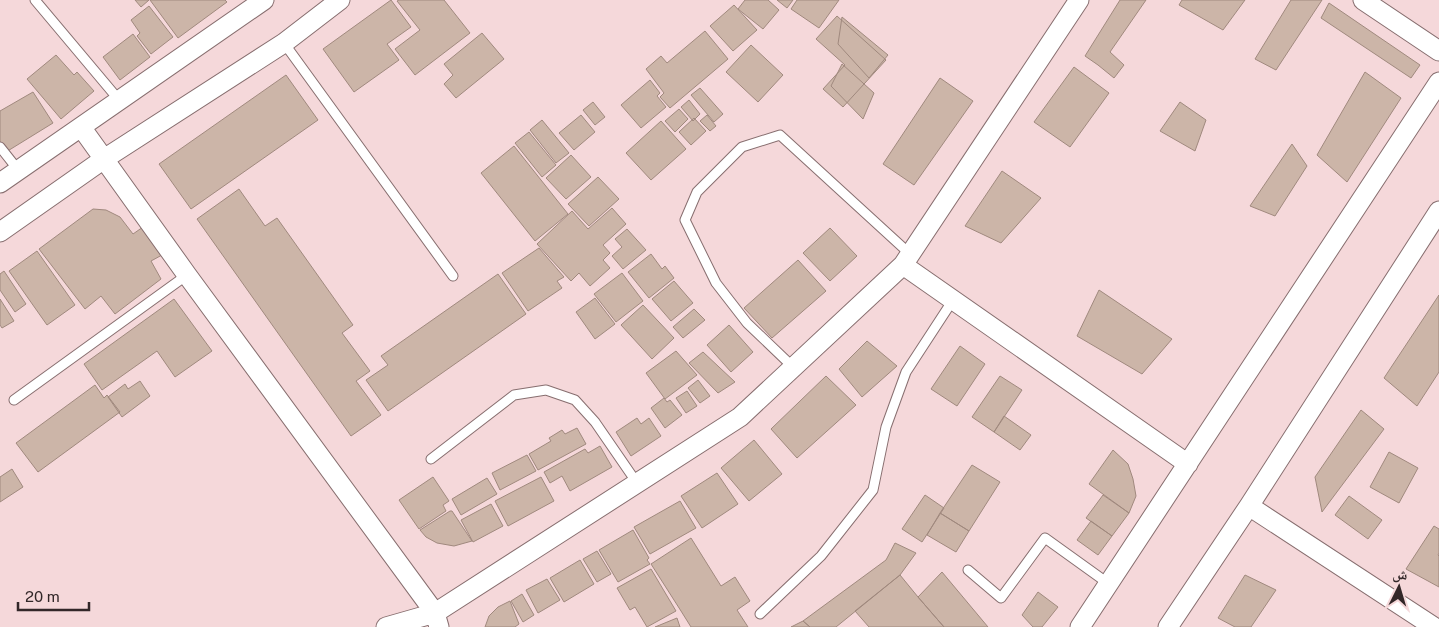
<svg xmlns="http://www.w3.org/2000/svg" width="1439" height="627" font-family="'Public Sans','Noto Naskh Arabic',sans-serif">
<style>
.building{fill:#ccb5a8;stroke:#a0897e}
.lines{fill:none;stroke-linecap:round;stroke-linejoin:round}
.service-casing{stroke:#876e6f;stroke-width:11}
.minor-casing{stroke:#876e6f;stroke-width:21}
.service{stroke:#fff;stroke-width:9}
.minor{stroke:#fff;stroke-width:19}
</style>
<rect width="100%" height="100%" fill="#f5d8da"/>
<path class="building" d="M135 0H149L141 7Z
M150 0H225L227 2 178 38Z
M391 0 411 27 387 44 399 60 354 92 323 49Z
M399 0H444L470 33 415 75 395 49 420 30 397 1Z
M745 0H768L779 10 763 29 738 9Z
M777 0H793L787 8Z
M797 0H839L819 28 791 9Z
M1120 0H1146L1110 52 1124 65 1114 78 1098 65 1085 56Z
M1182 0H1245L1223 30 1179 5Z
M1291 0H1322L1276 70 1255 59Z
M1329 3 1420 65 1411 78 1321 18Z
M734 5 757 30 733 51 710 26Z
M149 6 173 37 151 54 137 36 140 33 131 20Z
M837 16 886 60 843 107 823 89 845 65 816 39Z
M842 17 888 55 869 78 838 44Z
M705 31 728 59 670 108 660 97 664 93 646 69 661 56 667 63Z
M482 33 504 59 456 98 444 84 453 75 444 64Z
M133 34 150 57 120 80 103 57Z
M751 45 783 75 758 102 726 72Z
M56 55 74 75 77 72 94 91 61 119 27 79Z
M842 64 874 93 863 119 831 86Z
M1074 67 1109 93 1070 147 1034 122Z
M1365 72 1401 98 1347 182 1317 155Z
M286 75 318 120 191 209 159 164Z
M940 78 973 101 914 185 883 164Z
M650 80 660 93 657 96 666 107 641 128 621 105Z
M700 88 723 114 714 122 691 95Z
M33 92 53 123 6 152 0 143V111Z
M689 100 700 114 693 121 681 107Z
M593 102 605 117 595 125 583 110Z
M1180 102 1206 120 1195 151 1160 131Z
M679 109 688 119 675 132 665 121Z
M581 115 595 132 574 150 559 133Z
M707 115 716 126 710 131 700 121Z
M694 118 706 131 691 145 679 132Z
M542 120 569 153 556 163 530 130Z
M661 121 686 149 651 180 626 153Z
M529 132 556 165 542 177 515 143Z
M1292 144 1307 166 1275 216 1250 206Z
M514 146 568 214 535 241 481 173Z
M571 155 591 177 566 199 546 178Z
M1002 171 1041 198 1001 243 965 226Z
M598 177 619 199 589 226 568 204Z
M239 189 265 226 277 218 353 325 342 333 370 371 356 381 381 415 351 436 197 219Z
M612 208 626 224 603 245 610 253 603 260 610 268 590 286 579 273 571 281 537 244 572 211 588 229Z
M93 209 106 210 120 217 133 234 143 227 162 255 151 261 161 279 115 314 101 296 85 309 39 249Z
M830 228 857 256 830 281 803 253Z
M627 229 646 250 623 269 612 256 622 247 615 239Z
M539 248 564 277 557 281 562 288 528 311 502 273Z
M37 251 75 305 47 325 9 271Z
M651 254 662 269 665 266 674 278 649 298 628 272Z
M798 260 826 291 772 338 744 308Z
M4 271 26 304 15 312 0 290V274Z
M622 273 643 301 616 322 594 294Z
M498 274 526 314 388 411 366 380 388 365 381 356Z
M674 281 693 303 671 321 652 299Z
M1099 290 1172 339 1142 374 1077 336Z
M1439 295V372L1417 406 1384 378Z
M595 298 615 324 595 339 576 312Z
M0 299 14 321 2 328 0 325Z
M174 299 212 351 175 377 157 351 102 390 84 364Z
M643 305 674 338 652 359 621 325Z
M694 309 705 320 683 338 673 327Z
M729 325 753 352 731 372 707 345Z
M867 341 897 366 862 397 839 369Z
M960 346 985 364 957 406 931 389Z
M676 351 697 375 665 399 646 373Z
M703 352 735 382 718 393 689 363Z
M826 376 856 405 797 458 771 429Z
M1000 376 1022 390 994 432 972 417Z
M698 380 710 396 700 403 688 388Z
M140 381 150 396 122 417 108 397 125 384 128 389Z
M95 385 104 398 107 395 120 412 38 472 16 443Z
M687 391 697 406 686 413 676 398Z
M664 398 667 402 670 400 682 415 665 428 651 408Z
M1361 410 1384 429 1322 512 1315 477Z
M1004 416 1031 435 1020 450 994 432Z
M637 418 641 424 649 418 661 436 631 456 616 432Z
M577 428 586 444 538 470 529 454 551 441 549 438 562 430 565 434Z
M754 440 782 474 749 501 721 468Z
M600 446 612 467 570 491 562 476 550 483 544 472 585 449 588 453Z
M1113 450 1128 464 1133 479 1136 496 1129 513 1089 484Z
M1389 452 1418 468 1399 503 1370 487Z
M527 455 536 471 500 490 492 473Z
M972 465 1000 482 969 531 940 513Z
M12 469 23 487 0 502V477Z
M717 473 738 504 702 528 681 496Z
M433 477 449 501 443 505 446 511 419 529 399 500Z
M541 477 554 501 508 526 495 501Z
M487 478 497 494 461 515 452 499Z
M925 495 944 508 922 542 902 529Z
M1103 495 1129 513 1112 536 1086 518Z
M1349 496 1382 520 1368 539 1335 515Z
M680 501 696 528 650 554 634 527Z
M491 504 503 526 473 542 461 520Z
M450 511H452L472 541 454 546 437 543 426 537 420 530Z
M940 513 969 531 956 552 927 535Z
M1091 521 1112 536 1098 555 1077 540Z
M1434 526 1439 529V553L1438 555 1439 556V587L1406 569Z
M633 530 649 558 647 560 650 564 618 582 599 550Z
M691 538 721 586 735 577 750 601 737 610 748 627H691L681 611 651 564Z
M895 543 916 553 900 575 836 627H810L803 621 886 560Z
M597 551 611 574 597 582 583 559Z
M580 560 594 584 564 602 550 578Z
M651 569 676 611 647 627 635 607 630 610 617 588Z
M942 572 988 627H944L918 597Z
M900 575 918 597 944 627H869L855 611Z
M1245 575 1276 590 1251 627H1235L1218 618Z
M547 579 560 600 538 613 526 590Z
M1038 592 1058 607 1042 627H1033L1022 615Z
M522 594 534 615 523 622 511 601Z
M510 601 519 624 515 627H485L489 616 498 607Z
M677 618 680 627H655Z
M803 621 810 627H791Z"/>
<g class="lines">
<g class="service-casing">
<path id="service" d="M35 0 119 100
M284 43 453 276
M0 147 19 171
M793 367 747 323 716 283 685 220 697 192 742 147 780 135 910 254
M14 400 187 275
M431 459 514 395 546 390 575 400 595 422 637 483
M968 570 1001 598 1045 538 1109 584
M760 614 821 556 873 490 886 427 906 372 953 300"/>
</g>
<g class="minor-casing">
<path id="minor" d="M1363 0 1439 51
M81 127 187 275 435 613 439 627
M0 183 264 0
M0 232 104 159 284 43 340 0
M903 265 1188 464
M1249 506 1434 627
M386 627 435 613 740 417 903 265 1079 0
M1080 627 1439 82
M1168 627 1249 506 1439 211"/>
</g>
<use href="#service" class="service"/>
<use href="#minor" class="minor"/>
</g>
<g transform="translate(1399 587) rotate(5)" stroke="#f5d8da" stroke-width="4" paint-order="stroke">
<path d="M0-4L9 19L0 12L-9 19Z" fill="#322728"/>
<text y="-8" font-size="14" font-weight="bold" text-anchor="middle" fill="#322728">ش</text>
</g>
<path d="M18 602v8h71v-8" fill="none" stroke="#322728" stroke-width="2.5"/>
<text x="25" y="602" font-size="15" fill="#322728" stroke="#f5d8da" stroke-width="4" paint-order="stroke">20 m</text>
</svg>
